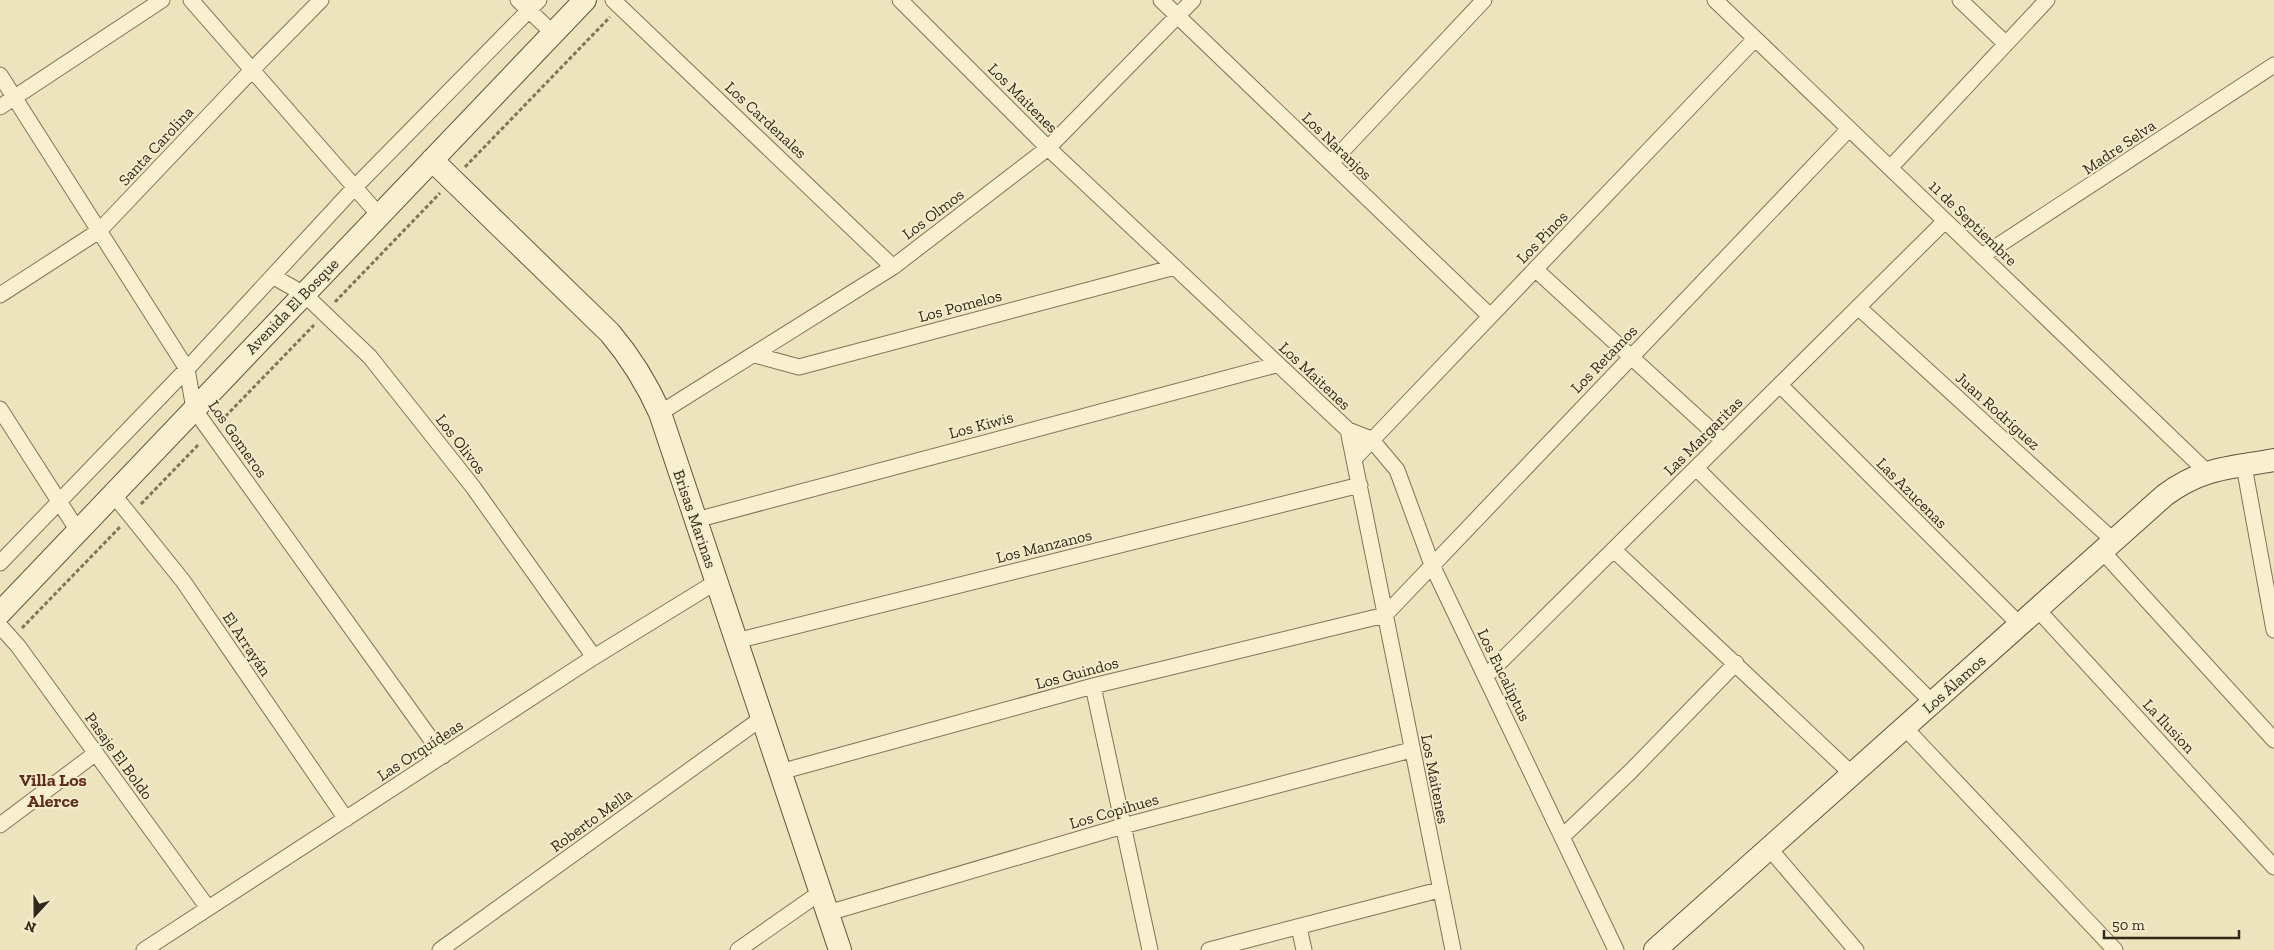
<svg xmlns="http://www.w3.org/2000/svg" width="2274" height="950" font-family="'Zilla Slab',serif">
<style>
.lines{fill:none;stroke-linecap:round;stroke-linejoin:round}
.street-casing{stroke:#847356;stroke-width:17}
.secondary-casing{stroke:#65543a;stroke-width:24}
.path{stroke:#847356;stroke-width:3;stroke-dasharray:4 2.5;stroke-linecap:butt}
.street{stroke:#f8f0cf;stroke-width:15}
.secondary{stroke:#f8f0cf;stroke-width:22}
.labels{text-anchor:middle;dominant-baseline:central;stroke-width:4;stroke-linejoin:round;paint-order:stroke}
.street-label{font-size:16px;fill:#33291b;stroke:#f4eccb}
.neighbourhood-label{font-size:18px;font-weight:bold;fill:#5f2f1b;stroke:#f4eccb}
</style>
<rect width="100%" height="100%" fill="#ede3bc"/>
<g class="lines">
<g class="street-casing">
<path id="street" d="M191 0 379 215
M518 0 553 33
M613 0 893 267
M900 0 1048 148 1348 430 1453 950
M1161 0 1490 316
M1715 0 2207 472
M1960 0 2006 44
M0 75 187 369 194 409 443 756
M0 107 162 0
M1331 163 1484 0
M1890 168 2047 0
M1982 256 2274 65
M1535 269 1723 441
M274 277 304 294 370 357 473 487 594 657
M0 295 99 231 252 70 321 0
M1858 307 2115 542
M755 355 799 367 1175 267
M1780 385 2020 625
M0 409 78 531
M660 413 893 267 1048 148 1193 0
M1348 430 1371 439 1397 470 1432 565 1616 950
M1354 459 1755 39
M2244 466 2274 630
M1696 468 1933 703
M113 494 183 581 346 819
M696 520 1276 365
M1615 551 1853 775
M2103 552 2274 740
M0 563 187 369 355 187 539 0
M2038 610 2274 867
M0 626 18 646 208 908
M736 641 1360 485
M1486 676 1945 221
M1093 686 1150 950
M1905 728 2115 950
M780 772 1093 686 1385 615 1849 129
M0 825 96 753
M1562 837 1631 771 1736 663
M1769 848 1856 950
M828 913 1123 826 1411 750
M1299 927 1304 950
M144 950 594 657 716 582
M440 950 762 718
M738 950 821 892
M1209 950 1439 890"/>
</g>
<g class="secondary-casing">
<path id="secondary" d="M432 160 610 333C631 358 647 384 660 413L840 950
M0 613 585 0
M1655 950 2165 495C2203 467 2230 468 2274 460"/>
</g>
<path class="path" d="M465 167 610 17
M335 302 440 193
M221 421 314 325
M141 504 199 444
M22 628 120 527"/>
<use href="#street" class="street"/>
<use href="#secondary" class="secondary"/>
</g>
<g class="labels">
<g class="street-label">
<text transform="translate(1023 98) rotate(45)">Los Maitenes</text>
<text transform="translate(766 120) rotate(43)">Los Cardenales</text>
<text transform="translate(156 146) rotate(-47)">Santa Carolina</text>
<text transform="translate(1337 146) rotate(44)">Los Naranjos</text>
<text transform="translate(2119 147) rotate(-34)">Madre Selva</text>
<text transform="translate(933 214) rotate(-37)">Los Olmos</text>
<text transform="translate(1973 223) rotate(44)">11 de Septiembre</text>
<text transform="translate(1542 237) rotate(-46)">Los Pinos</text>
<text transform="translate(292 306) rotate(-46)">Avenida El Bosque</text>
<text transform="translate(960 306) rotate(-15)">Los Pomelos</text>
<text transform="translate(1604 359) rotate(-46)">Los Retamos</text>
<text transform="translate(1315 376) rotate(43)">Los Maitenes</text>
<text transform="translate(1998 411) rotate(42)">Juan Rodríguez</text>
<text transform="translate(981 425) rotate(-15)">Los Kiwis</text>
<text transform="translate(1703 436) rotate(-45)">Las Margaritas</text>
<text transform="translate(238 439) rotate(55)">Los Gomeros</text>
<text transform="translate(461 444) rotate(52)">Los Olivos</text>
<text transform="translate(1912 493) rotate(45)">Las Azucenas</text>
<text transform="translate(695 519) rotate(71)">Brisas Marinas</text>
<text transform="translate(1044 546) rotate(-14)">Los Manzanos</text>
<text transform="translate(247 644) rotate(56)">El Arrayán</text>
<text transform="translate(1077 673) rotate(-15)">Los Guindos</text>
<text transform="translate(1504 675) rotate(64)">Los Eucaliptus</text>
<text transform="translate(1954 684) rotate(-42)">Los Álamos</text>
<text transform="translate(2169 726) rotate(47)">La Ilusion</text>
<text transform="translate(420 750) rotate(-33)">Las Orquídeas</text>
<text transform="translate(119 756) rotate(54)">Pasaje El Boldo</text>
<text transform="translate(1435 779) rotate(79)">Los Maitenes</text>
<text transform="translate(1114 811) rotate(-16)">Los Copihues</text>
<text transform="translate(591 820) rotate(-36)">Roberto Mella</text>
</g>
<g class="neighbourhood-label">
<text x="53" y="780">Villa Los<tspan x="53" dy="21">Alerce</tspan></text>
</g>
</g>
<g transform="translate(35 915) rotate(201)" stroke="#f4eccb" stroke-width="4" paint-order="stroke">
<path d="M0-4L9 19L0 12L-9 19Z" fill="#33291b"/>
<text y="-8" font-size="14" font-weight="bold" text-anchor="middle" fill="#33291b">N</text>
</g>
<path d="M2104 930v8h135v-8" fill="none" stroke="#33291b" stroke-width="2.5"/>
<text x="2112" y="930" font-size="15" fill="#33291b" stroke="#f4eccb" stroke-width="4" paint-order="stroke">50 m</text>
</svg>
